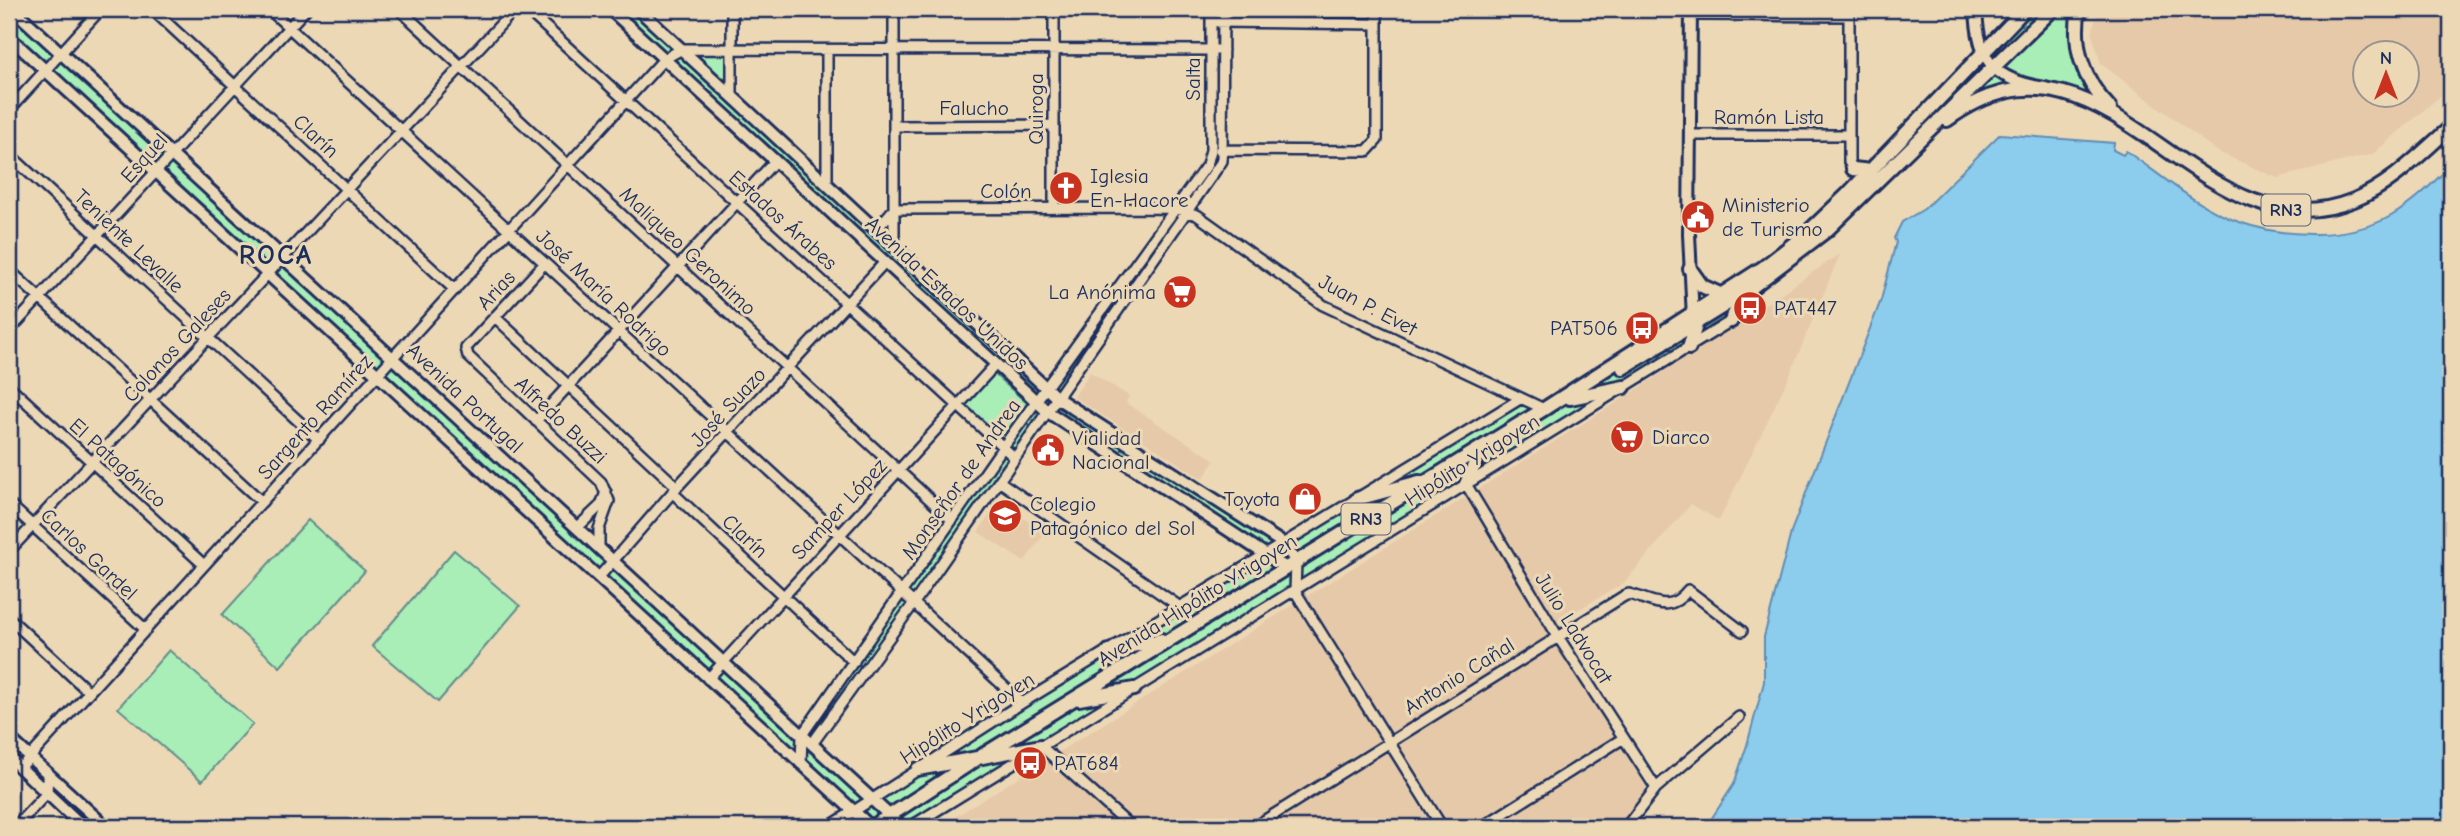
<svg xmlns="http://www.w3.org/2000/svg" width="2460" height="836" font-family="'Comic Neue',sans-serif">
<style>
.built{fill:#e6c9a8;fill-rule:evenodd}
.green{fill:#a9edb7;stroke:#628e8a;stroke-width:2;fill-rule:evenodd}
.water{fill:#8ccced;stroke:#5f8db4;stroke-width:2}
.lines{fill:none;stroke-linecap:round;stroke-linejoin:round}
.minor-casing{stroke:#1b2f5e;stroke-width:14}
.major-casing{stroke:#1b2f5e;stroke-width:16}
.highway-casing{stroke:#1b2f5e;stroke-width:18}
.minor{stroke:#edd8b6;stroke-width:9}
.major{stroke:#edd8b6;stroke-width:10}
.highway{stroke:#edd8b6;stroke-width:12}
.labels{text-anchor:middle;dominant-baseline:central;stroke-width:6;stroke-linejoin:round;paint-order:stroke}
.shield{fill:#edd8b6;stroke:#5a6278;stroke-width:2}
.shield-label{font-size:19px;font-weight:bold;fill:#1b2f5e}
.street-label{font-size:21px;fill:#1b2f5e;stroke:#edd8b6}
.poi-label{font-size:21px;fill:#1b2f5e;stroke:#edd8b6;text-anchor:start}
.district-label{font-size:28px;font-weight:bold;letter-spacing:2px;fill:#1b2f5e;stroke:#edd8b6}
</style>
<rect width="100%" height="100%" fill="#edd8b6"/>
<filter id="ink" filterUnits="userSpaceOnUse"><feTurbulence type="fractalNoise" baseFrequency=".0143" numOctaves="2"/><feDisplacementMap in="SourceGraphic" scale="14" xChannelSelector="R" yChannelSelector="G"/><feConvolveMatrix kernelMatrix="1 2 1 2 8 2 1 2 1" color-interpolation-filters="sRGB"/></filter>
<g filter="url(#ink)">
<path class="built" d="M2098 9H2451V87L2373 154 2277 178 2218 152 2101 64 2092 34ZM2366 52H2408V94H2366Z
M1840 254 1789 377 1719 521 1691 504 1624 583 1549 627 1647 788 1644 799 1621 827H939L1630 394Z
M1090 372 1129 396 1126 403 1215 460 1203 479 1074 397Z
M999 501 1045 533 1024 562 978 532Z"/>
<path class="green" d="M9 9 802 735 1037 401 610 9H638L1046 388 1207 165 1211 9H1223L1222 161 1057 398 1284 544 1520 399 1544 409 1806 234 2025 9H2079L2076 27 2098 104 2022 91 1951 116 1743 294 1731 321 910 827H829L853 811 9 37ZM1048 412 1265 556 871 797 812 743Z
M695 54 727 55V82Z
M994 374 1028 404 1004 439 965 405Z
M308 520 365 571 280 667 222 615Z
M454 550 520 606 438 702 372 646Z
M169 650 253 724 202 781 118 708Z
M9 738 106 827H83L9 757Z"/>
<path class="water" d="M2000 134 2114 143 2113 150 2123 155 2126 151C2161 175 2198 208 2239 222 2285 238 2348 240 2391 216 2413 204 2434 182 2451 165V827H1706L1734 784 1747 745 1764 682V637L1792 529 1881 300 1896 242 1894 238 1902 222 1924 209Z"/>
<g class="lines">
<g class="minor-casing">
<path id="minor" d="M152 9 455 290
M269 9 1022 703
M399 9 952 520
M526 9 1015 458
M732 9V96
M894 9V247
M1054 9V208
M1849 9V162L1853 169
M1691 15 1848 16
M1218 22 1377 24
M9 110 101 9
M894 126 1054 125
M1690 135H1849
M1220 150 1367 151 1377 140V9
M9 154 319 440
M827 184V50
M876 230 894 209 1174 208 1197 215 1323 305 1544 409
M545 263 466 348 468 356 601 482 609 501 599 529V548
M9 270 262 502
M495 317 677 487
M9 331 306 9
M9 386 204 565
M536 421 775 161
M999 481 1180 607
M1466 484 1557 635 1656 788
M673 493 854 662
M9 504 146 630
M577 528 601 505 606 492
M9 551 515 9
M1296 562 1295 591 1442 827
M599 577 677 487 885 262
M9 618 89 692
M708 679 996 364
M812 744 914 603 1222 161 1223 9
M1041 746 1131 827
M801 764 802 735 1003 447 1207 165 1211 150V9
M20 768 664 59 682 49 1223 50
M15 827 47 793 48 773
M829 827 1022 703 1520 399
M910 827 1731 321
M1254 827 1624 596 1629 594C1655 601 1669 614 1688 590L1742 631
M1482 827 1622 739
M1626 827 1656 788 1739 717"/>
</g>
<g class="major-casing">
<path id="major" d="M13 9 902 827
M610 9 1048 412 1286 568
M638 9 1057 398 1284 544 1296 562
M1691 9 1689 234 1693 319
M1976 9C1978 61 1993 80 2045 88
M9 37 871 827
M9 738 106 827
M9 757 83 827"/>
</g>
<g class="highway-casing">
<path id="highway" d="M2079 9C2072 46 2083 81 2110 108
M1947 120C2108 1 2195 264 2354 200 2391 185 2421 153 2451 127
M1853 169 1871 171
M1690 269 1702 286 1722 295
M1731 321 1743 295
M1689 348 1696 325
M1623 368 1743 294 1827 230 2053 9
M1570 398 1624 387
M1466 484 1481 449
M1357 499 1419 482
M1109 651 1161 640
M1079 699 1134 689
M918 769 1041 746
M872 827 983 755 1544 409 1764 267 1806 234 1848 194 2025 9"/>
</g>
<use href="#minor" class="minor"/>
<use href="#major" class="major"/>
<use href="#highway" class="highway"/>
</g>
</g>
<defs>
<g id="church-disc" transform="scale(1.75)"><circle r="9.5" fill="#c8321e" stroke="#edd8b6"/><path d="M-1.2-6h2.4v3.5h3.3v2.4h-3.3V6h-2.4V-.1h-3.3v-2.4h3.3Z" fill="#fff"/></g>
<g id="civic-disc" transform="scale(1.75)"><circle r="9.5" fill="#c8321e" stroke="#edd8b6"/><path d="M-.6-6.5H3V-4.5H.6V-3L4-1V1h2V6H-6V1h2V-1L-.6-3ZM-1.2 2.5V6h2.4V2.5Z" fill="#fff"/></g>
<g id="supermarket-disc" transform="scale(1.75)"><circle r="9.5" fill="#c8321e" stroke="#edd8b6"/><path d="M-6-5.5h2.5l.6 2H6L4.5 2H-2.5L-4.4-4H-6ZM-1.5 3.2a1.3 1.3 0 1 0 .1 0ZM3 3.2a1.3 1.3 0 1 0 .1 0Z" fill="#fff"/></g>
<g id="bus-disc" transform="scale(1.75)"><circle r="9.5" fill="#c8321e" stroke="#edd8b6"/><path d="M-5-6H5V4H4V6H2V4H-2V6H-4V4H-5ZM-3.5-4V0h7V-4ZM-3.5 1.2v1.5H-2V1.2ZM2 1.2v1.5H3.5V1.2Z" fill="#fff"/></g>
<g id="shop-disc" transform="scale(1.75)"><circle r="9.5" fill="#c8321e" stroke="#edd8b6"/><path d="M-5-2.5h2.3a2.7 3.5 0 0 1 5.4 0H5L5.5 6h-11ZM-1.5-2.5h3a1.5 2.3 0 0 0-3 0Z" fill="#fff"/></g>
<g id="school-disc" transform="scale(1.75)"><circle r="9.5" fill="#c8321e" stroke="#edd8b6"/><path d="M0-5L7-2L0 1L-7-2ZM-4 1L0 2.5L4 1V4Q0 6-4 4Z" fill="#fff"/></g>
</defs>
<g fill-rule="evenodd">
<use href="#church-disc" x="1066" y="188"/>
<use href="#civic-disc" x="1698" y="217"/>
<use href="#supermarket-disc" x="1180" y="292"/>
<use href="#bus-disc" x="1750" y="308"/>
<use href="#bus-disc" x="1642" y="328"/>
<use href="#supermarket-disc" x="1627" y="437"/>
<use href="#civic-disc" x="1048" y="450"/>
<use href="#shop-disc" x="1305" y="499"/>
<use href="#school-disc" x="1005" y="516"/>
<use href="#bus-disc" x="1030" y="763"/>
</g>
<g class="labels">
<g class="shield">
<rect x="2261.5" y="194.5" width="49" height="31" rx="5"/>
<rect x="1341.5" y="503.5" width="49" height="31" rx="5"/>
</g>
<g class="shield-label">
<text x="2286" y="210">RN3</text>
<text x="1366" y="519">RN3</text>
</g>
<g class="street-label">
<text transform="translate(1193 79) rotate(-90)">Salta</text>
<text x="974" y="108">Falucho</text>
<text transform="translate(1036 109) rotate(-90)">Quiroga</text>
<text x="1769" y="117">Ramón Lista</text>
<text transform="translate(316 136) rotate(43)">Clarín</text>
<text transform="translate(144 158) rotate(-48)">Esquel</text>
<text x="1006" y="191">Colón</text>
<text transform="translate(783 220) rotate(42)">Estados Árabes</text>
<text transform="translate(129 241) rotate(43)">Teniente Levalle</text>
<text transform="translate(688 251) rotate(43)">Maliqueo Geronimo</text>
<text transform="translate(496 290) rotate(-47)">Arias</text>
<text transform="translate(604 293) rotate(43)">José María Rodrigo</text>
<text transform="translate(947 293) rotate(43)">Avenida Estados Unidos</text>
<text transform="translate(1368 305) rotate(28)">Juan P. Evet</text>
<text transform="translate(177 345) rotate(-47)">Colonos Galeses</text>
<text transform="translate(465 398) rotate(43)">Avenida Portugal</text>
<text transform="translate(728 407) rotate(-47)">José Suazo</text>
<text transform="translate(315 417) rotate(-48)">Sargento Ramírez</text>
<text transform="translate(561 420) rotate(43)">Alfredo Buzzi</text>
<text transform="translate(1472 460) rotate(-32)">Hipólito Yrigoyen</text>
<text transform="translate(118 463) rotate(42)">El Patagónico</text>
<text transform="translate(961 479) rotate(-55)">Monseñor de Andrea</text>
<text transform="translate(839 509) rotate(-47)">Samper López</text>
<text transform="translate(745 536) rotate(43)">Clarín</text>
<text transform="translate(89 554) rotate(43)">Carlos Gardel</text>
<text transform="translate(1197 600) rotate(-32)">Avenida Hipólito Yrigoyen</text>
<text transform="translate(1574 628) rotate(58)">Julio Ladvocat</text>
<text transform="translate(1459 676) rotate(-32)">Antonio Cañal</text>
<text transform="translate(967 718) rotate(-32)">Hipólito Yrigoyen</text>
</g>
<g class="poi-label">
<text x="1090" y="176">Iglesia<tspan x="1090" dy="24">En-Hacore</tspan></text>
<text x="1722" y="205">Ministerio<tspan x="1722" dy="24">de Turismo</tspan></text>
<text x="1156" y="292" text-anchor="end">La Anónima</text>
<text x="1774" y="308">PAT447</text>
<text x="1618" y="328" text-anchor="end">PAT506</text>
<text x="1652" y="437">Diarco</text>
<text x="1072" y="438">Vialidad<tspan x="1072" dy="24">Nacional</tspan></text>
<text x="1280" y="499" text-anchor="end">Toyota</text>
<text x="1030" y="504">Colegio<tspan x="1030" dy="24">Patagónico del Sol</tspan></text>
<text x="1054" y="763">PAT684</text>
</g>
<g class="district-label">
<text x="276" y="255">ROCA</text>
</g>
</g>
<rect width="2460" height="836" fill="none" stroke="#edd8b6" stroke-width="35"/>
<rect x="18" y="18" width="2425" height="801" fill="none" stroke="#1b2f5e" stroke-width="2.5" filter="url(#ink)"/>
<g transform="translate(2386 74)"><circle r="33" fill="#edd8b6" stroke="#999493" stroke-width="2"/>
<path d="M0-5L12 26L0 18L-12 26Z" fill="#c8321e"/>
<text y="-10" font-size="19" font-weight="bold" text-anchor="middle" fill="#1b2f5e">N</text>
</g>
</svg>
